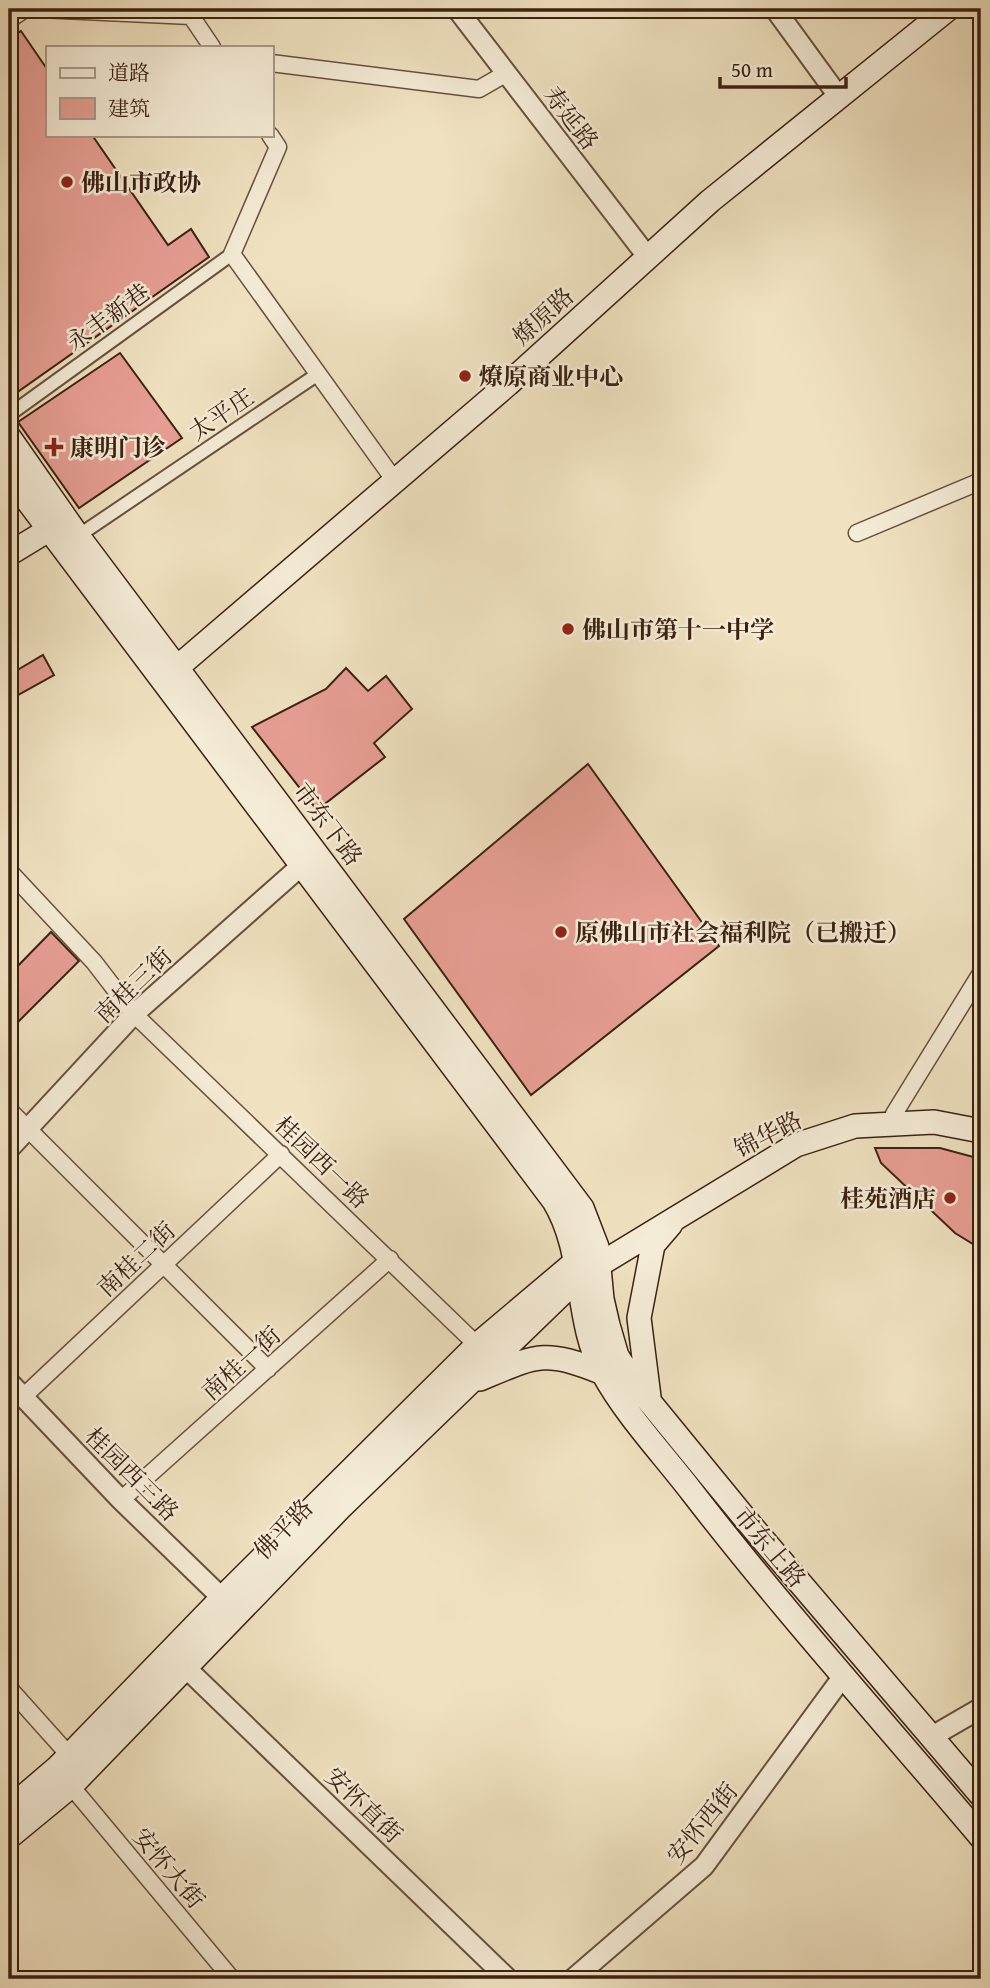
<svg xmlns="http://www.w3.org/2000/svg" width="990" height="1988" font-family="'Gentium Book Plus','Noto Serif SC',serif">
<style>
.building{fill:#e89f95;stroke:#3b2013;stroke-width:2}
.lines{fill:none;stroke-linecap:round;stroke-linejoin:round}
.pedestrian-casing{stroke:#68503e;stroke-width:16}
.minor-casing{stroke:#68503e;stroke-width:19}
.tertiary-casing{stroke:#68503e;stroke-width:23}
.secondary-casing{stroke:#3b2013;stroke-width:26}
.pedestrian{stroke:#f5ecd7;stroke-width:12}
.minor{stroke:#f5ecd7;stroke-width:16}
.tertiary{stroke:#f5ecd7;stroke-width:19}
.secondary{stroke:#f5ecd7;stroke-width:23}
.poi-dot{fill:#8f2418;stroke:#f5ecd7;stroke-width:2.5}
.labels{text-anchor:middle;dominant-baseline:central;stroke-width:5;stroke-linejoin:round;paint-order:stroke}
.street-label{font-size:24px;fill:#3b2013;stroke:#f5ecd7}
.poi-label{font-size:24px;font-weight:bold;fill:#3b2013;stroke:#f5ecd7;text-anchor:start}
</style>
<rect width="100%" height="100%" fill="#f0e2c1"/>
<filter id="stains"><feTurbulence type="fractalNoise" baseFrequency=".00286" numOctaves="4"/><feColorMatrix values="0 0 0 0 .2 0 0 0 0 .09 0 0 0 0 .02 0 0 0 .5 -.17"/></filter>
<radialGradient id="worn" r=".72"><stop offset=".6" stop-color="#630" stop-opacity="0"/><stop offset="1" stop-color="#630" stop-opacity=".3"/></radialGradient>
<path class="building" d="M21 31 47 69V135H92L168 245 191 229 209 257 9 398V39Z
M120 353 182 438 79 508 18 422Z
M43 655 54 675 9 700V675Z
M346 668 368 691 386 676 412 709 374 743 385 757 317 810 252 727 326 689Z
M588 764 719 946 531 1095 404 919Z
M51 932 79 961 19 1021 9 1012V975Z
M875 1148H940L981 1159V1249L955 1233 881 1163Z"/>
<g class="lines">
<g class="pedestrian-casing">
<path id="pedestrian" d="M9 415 232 254
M78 536 318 374"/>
</g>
<g class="minor-casing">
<path id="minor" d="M40 9 191 16 212 47
M9 20 25 9
M271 63 479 89 505 74
M270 135 278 147 232 254 395 481
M857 533 981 481
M9 871 94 962 134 1014 477 1345
M9 1110 268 1369
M894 1114 981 973
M23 1397 281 1154
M121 1500 390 1259
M9 1688 69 1755
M71 1786 232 1979"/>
</g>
<g class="tertiary-casing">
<path id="tertiary" d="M457 9 647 256
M775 9 839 97
M9 1149 134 1014 301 866
M9 1382 121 1500 222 1598
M185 1667 508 1979
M931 1737 981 1708
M573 1979 704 1866 844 1675"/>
</g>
<g class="secondary-casing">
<path id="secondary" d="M9 437 78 536 582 1208 597 1247 602 1299 608 1325 617 1356 635 1384 748 1522 981 1795
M9 476 554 1201C586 1254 574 1319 603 1373 626 1415 662 1453 692 1492 783 1610 884 1722 981 1837
M9 554 60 523
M166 677 508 384 710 201 948 9
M480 1379C537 1355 544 1349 603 1373
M649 1397 639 1318 653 1245 671 1224
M9 1809 58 1767 222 1598 477 1345 586 1253
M9 1837 71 1786 340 1508 579 1277 796 1145 855 1126 934 1122 981 1131"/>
</g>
<use href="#pedestrian" class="pedestrian"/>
<use href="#minor" class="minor"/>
<use href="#tertiary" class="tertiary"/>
<use href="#secondary" class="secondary"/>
</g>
<g class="poi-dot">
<circle cx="67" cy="182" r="7"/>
<circle cx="465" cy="376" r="7"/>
<path d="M50.5 436.5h7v7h7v7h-7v7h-7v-7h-7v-7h7z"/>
<circle cx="568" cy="629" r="7"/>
<circle cx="561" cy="932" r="7"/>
<circle cx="950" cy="1198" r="7"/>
</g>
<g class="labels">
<g class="street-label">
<text transform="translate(571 118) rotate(52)">寿延路</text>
<text transform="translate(543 316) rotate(-42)">燎原路</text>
<text transform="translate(108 317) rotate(-36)">永丰新巷</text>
<text transform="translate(221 414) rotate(-34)">太平庄</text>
<text transform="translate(328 824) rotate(53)">市东下路</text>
<text transform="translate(133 985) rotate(-44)">南桂三街</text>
<text transform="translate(768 1134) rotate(-27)">锦华路</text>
<text transform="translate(322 1162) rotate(44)">桂园西一路</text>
<text transform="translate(136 1259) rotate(-43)">南桂二街</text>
<text transform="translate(241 1363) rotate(-42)">南桂一街</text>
<text transform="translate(132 1474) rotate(45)">桂园西三路</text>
<text transform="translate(283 1529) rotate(-46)">佛平路</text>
<text transform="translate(770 1547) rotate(50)">市东上路</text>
<text transform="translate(364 1805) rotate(44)">安怀直街</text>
<text transform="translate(702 1823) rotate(-51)">安怀西街</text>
<text transform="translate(169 1868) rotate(50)">安怀大街</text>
</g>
<g class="poi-label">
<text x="81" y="182">佛山市政协</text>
<text x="479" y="376">燎原商业中心</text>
<text x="70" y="447">康明门诊</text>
<text x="582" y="629">佛山市第十一中学</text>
<text x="575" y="932">原佛山市社会福利院（已搬迁）</text>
<text x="936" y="1198" text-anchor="end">桂苑酒店</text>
</g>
</g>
<rect width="990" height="1988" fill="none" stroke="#f0e2c1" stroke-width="35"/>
<rect x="10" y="10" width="969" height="1967" fill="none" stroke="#3b2013" stroke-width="3.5"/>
<rect x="18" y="18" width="955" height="1953" fill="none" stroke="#3b2013" stroke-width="2"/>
<rect x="46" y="46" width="228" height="91" fill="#f5ecd7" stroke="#ab9a89" stroke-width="2"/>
<rect x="60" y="68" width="35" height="10" fill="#f5ecd7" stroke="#ab9a89" stroke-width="2"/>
<text x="108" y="80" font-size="21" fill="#3b2013">道路</text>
<rect x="60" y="98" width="35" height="21" fill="#e89f95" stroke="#ab9a89" stroke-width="2"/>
<text x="108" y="116" font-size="21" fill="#3b2013">建筑</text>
<path d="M720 77v10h126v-10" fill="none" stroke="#3b2013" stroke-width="3.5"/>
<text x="731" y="77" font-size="21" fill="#3b2013" stroke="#f5ecd7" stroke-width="5" paint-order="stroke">50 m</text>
<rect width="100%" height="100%" filter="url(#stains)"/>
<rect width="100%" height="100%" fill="url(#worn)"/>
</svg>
